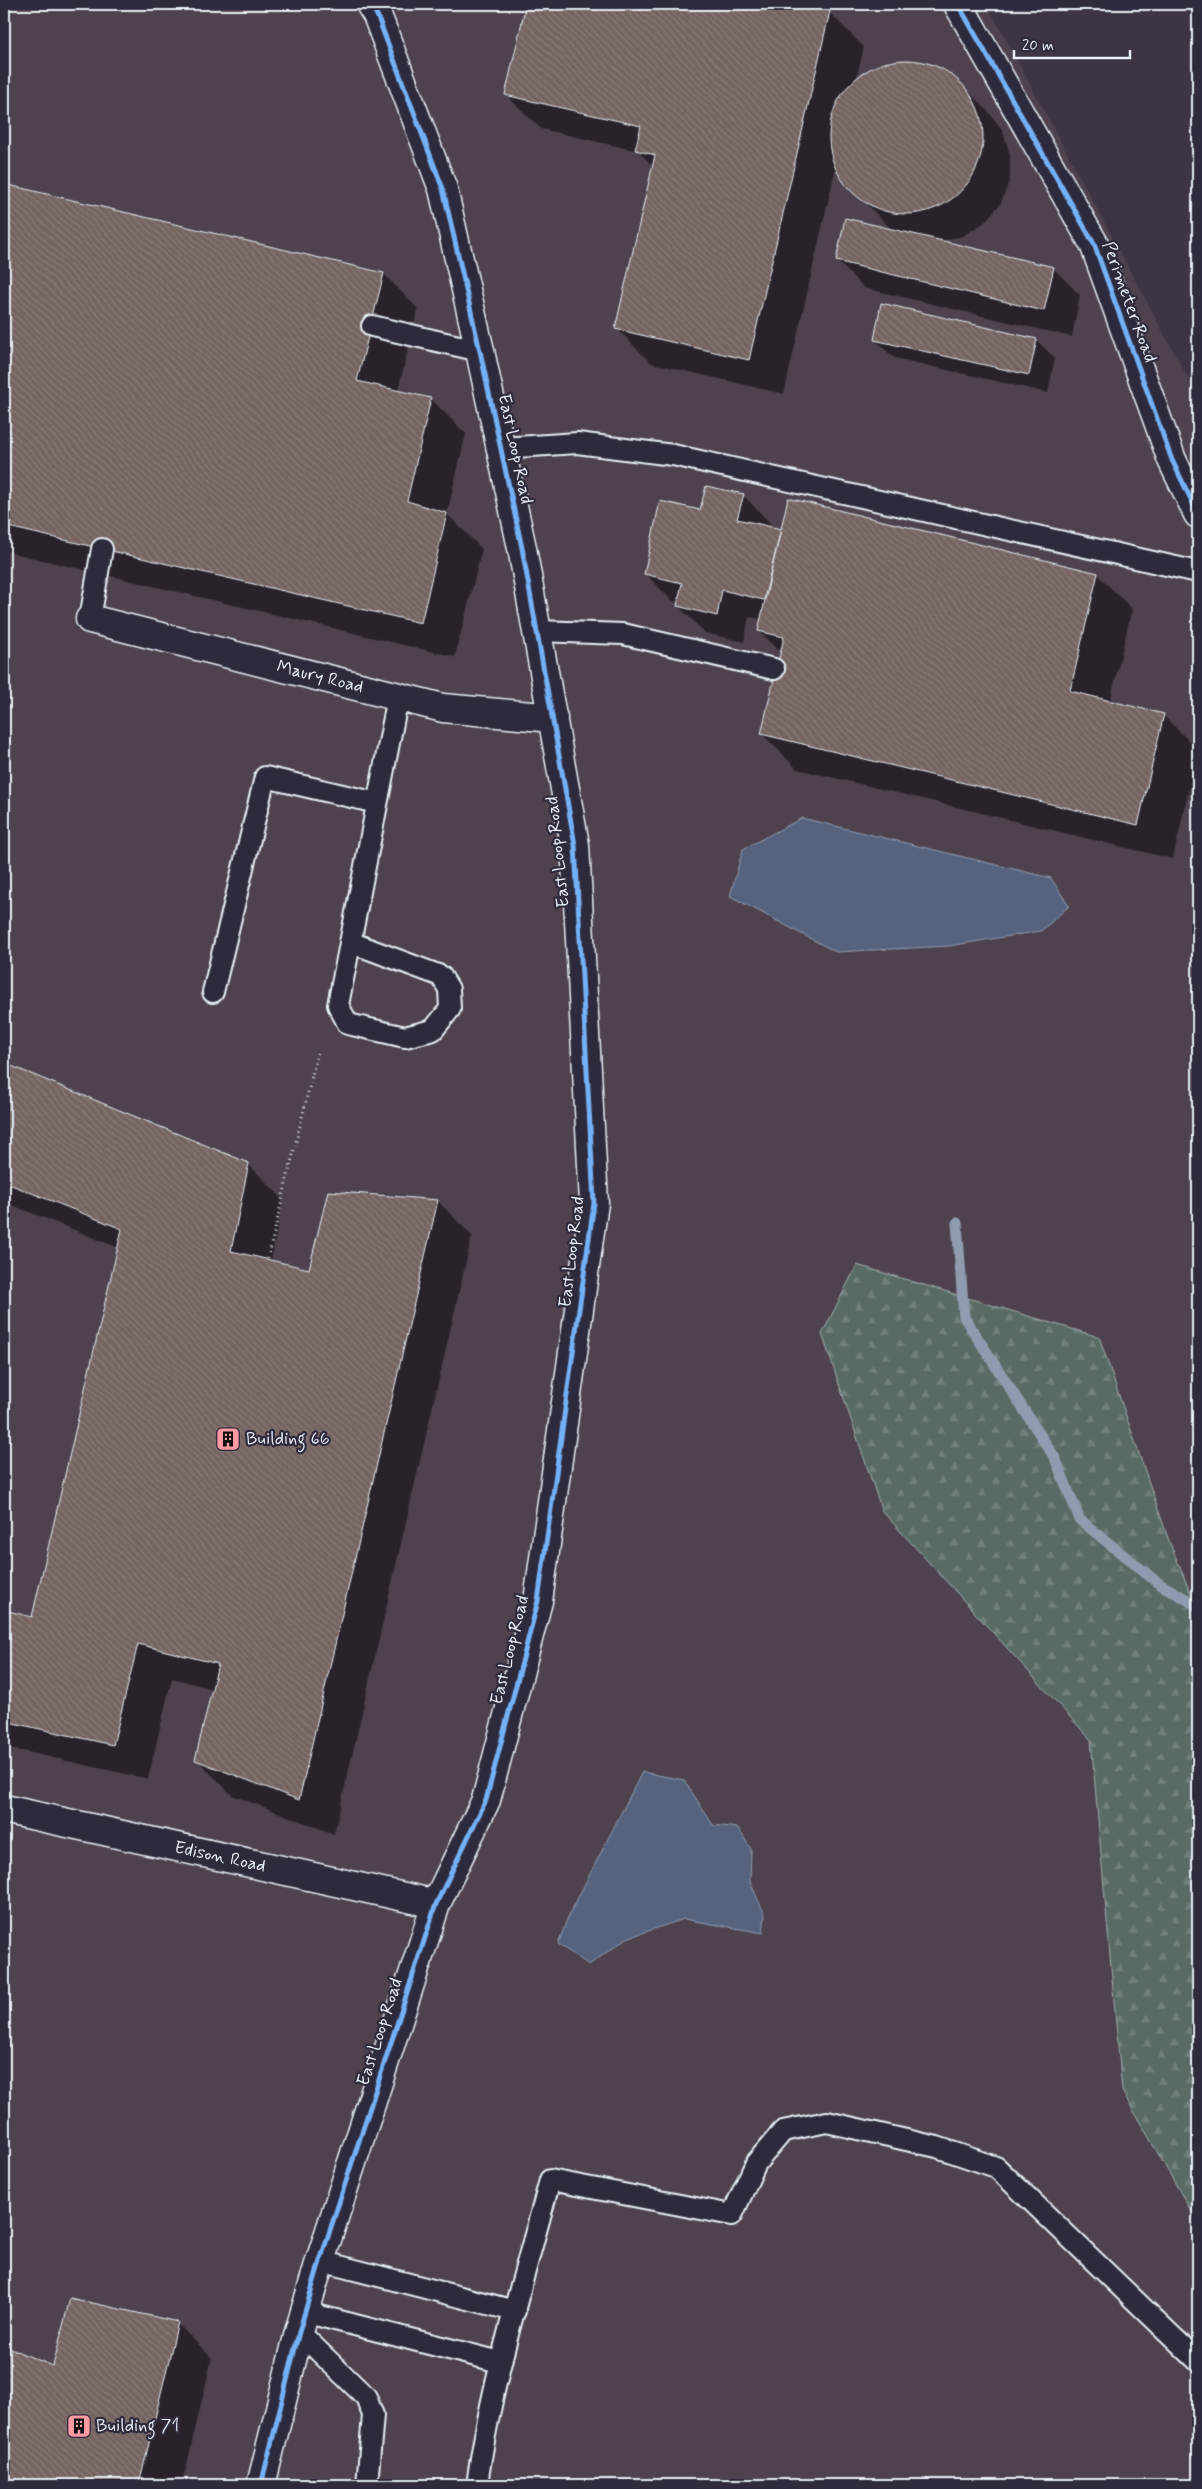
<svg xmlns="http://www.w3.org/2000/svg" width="1202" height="2489" font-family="Mynerve,sans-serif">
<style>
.built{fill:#4e434d}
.forest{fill:url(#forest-firs);stroke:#a0aeae}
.water{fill:#54647f;stroke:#8f9caf}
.shadow{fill:#0007}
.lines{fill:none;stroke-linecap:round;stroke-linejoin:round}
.stream{stroke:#8f9caf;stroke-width:11}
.building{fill:url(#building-back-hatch);stroke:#e8f1f8}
.lane-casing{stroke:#e8f1f8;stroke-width:24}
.street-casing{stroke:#e8f1f8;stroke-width:31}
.path{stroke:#e8f1f8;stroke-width:3;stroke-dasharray:1 4;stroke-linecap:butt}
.lane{stroke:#2f2a3d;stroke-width:20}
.street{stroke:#2f2a3d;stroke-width:28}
.cycleway-casing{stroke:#2f2a3d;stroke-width:8}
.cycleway{stroke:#73b2f8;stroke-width:5}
.labels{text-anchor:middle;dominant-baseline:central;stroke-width:4.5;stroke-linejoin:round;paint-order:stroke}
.street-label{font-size:18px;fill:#e8f1f8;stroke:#2f2a3d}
.poi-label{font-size:18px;fill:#e8f1f8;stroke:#2f2a3d;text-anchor:start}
</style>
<defs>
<pattern id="forest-firs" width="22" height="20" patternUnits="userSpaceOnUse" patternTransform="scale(1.25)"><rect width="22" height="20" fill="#586c65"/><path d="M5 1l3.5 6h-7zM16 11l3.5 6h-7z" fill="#70817c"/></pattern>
<pattern id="building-back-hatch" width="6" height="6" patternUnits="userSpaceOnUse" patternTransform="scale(1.25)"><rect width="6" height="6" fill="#746361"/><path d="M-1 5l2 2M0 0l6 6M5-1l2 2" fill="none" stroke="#887a78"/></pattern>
</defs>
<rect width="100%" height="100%" fill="#3d3544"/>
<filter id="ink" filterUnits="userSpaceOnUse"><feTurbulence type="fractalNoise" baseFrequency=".02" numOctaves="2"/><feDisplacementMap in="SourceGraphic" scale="10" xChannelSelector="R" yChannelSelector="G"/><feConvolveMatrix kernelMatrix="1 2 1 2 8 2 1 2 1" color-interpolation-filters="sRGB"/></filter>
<g filter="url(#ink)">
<path class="built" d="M4 4H987L1198 397V2485H4Z"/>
<path class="forest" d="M857 1265 1099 1337 1169 1541 1198 1611V2223L1122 2091 1091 1740 882 1511 822 1334Z"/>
<path class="water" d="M802 818 1051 878 1069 906 1041 931 949 946 836 952 730 896 743 849Z
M642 1772 684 1780 713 1825 738 1828 751 1849 750 1882 765 1915 763 1933 684 1919 627 1938 589 1965 558 1944 568 1917Z"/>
<path class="shadow" d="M527 4H794L829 12 864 47 856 80 865 73 888 63 912 61 937 67 958 81 986 109 1002 129 1010 154V179L1001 203 984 223 963 236 940 241 1053 268 1080 295 1072 337 864 288 837 261 892 230 845 182 836 167 784 394 651 363 616 328 654 167 638 151 541 129 506 95Z
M4 186 384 274 418 309 398 391 431 399 466 434 447 514 482 549 455 657 4 551Z
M875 340H1036L1055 358 1048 393 894 358Z
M743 495 770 523 769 528 782 532 1097 574 1132 609 1110 702 1163 715 1198 750 1173 859 797 769 762 734 781 653 759 631 761 619 749 617 744 642 705 633 678 606 679 602 672 601 645 573 701 512Z
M4 1064 248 1164 283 1199 271 1261 310 1270 438 1201 472 1236 334 1834 232 1795 197 1760 213 1689 172 1678 148 1779 4 1747V1611L33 1618 119 1248 4 1202Z
M177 2323 212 2358 182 2485H4V2344L10 2350 54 2368Z"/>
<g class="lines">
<path class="stream" d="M957 1223 964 1317 1055 1458 1080 1520 1158 1583 1198 1606"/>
</g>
<path class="building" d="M526 4H800L830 11 749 360 615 329 655 155 635 150 641 126 505 95Z
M829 137a77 77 0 1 1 154 0a77 77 0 1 1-154 0Z
M4 184 384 273 357 381 431 398 407 501 447 513 421 623 4 526Z
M845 218 1054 267 1044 311 836 261Z
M881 303 1037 339 1029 375 874 340Z
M706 486 744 494 737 519 781 529 764 600 722 590 717 616 677 606 682 583 644 574 660 501 700 510Z
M788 498 1098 573 1070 691 1164 714 1138 825 761 734 784 637 758 631Z
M4 1063 249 1163 231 1251 309 1269 328 1191 438 1200 299 1800 195 1760 218 1664 138 1644 113 1745 4 1721V1610L32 1617 122 1229 4 1182Z
M70 2298 178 2322 139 2485H4V2346L53 2366Z"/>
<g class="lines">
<g class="lane-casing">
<path id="lane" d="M372 326 480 351
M501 448 577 443 673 455 1198 572
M90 619 102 549
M537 631 623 634 774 669
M350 942 441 976 449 989 450 1009 433 1030 405 1037 348 1024 338 1005 398 697
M213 992 265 777 377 803
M320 2261 515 2311
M304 2312 500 2362
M299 2332 366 2397 373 2415 367 2485
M477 2485C491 2381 523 2281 550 2180L732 2215 756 2163 783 2131 827 2122 937 2147 996 2167 1198 2361"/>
</g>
<g class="street-casing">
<path id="street" d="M958 4 1094 244 1172 460 1198 514
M90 619 443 708 553 718
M4 1809 436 1904
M261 2485 299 2332 320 2261 436 1904 486 1800 538 1601 594 1203 575 845 522 548 480 351 443 189 377 15 370 4"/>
</g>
<path class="path" d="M268 1258 318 1051"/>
<use href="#lane" class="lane"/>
<use href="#street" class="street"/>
<g class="cycleway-casing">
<path id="cycleway" d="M958 4 1094 244 1172 460 1198 514
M261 2485 299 2332 320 2261 436 1904 486 1800 538 1601 594 1203 575 845 522 548 480 351 443 189 377 15 370 4"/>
</g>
<use href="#cycleway" class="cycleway"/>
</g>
</g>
<defs>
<g id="building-square" transform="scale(1.25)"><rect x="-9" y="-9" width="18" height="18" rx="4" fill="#ff9aa2" stroke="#2f2a3d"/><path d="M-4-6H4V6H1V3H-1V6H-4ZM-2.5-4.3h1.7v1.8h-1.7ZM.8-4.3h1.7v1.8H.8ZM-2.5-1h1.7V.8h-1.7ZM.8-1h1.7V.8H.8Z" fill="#111"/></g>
</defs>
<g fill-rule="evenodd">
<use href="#building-square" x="228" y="1439"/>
<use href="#building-square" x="79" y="2426"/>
</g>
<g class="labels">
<g class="street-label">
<text transform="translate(1129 302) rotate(70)">Perimeter Road</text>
<text transform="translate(515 449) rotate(78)">East Loop Road</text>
<text transform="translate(320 677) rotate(14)">Maury Road</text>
<text transform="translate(558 852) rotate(-96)">East Loop Road</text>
<text transform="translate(572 1252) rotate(-83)">East Loop Road</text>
<text transform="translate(510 1650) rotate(-76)">East Loop Road</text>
<text transform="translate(220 1857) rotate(12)">Edison Road</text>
<text transform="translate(380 2032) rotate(-72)">East Loop Road</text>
</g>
<g class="poi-label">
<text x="246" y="1439">Building 66</text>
<text x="96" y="2426">Building 71</text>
</g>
</g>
<rect width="1202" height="2489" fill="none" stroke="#2f2a3d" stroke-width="20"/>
<rect x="10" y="10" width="1182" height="2469" fill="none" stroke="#e8f1f8" stroke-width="2" filter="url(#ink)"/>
<path d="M1014 50v8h116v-8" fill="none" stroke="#e8f1f8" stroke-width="2.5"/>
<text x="1022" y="50" font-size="15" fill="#e8f1f8" stroke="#2f2a3d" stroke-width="4" paint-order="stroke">20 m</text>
</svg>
